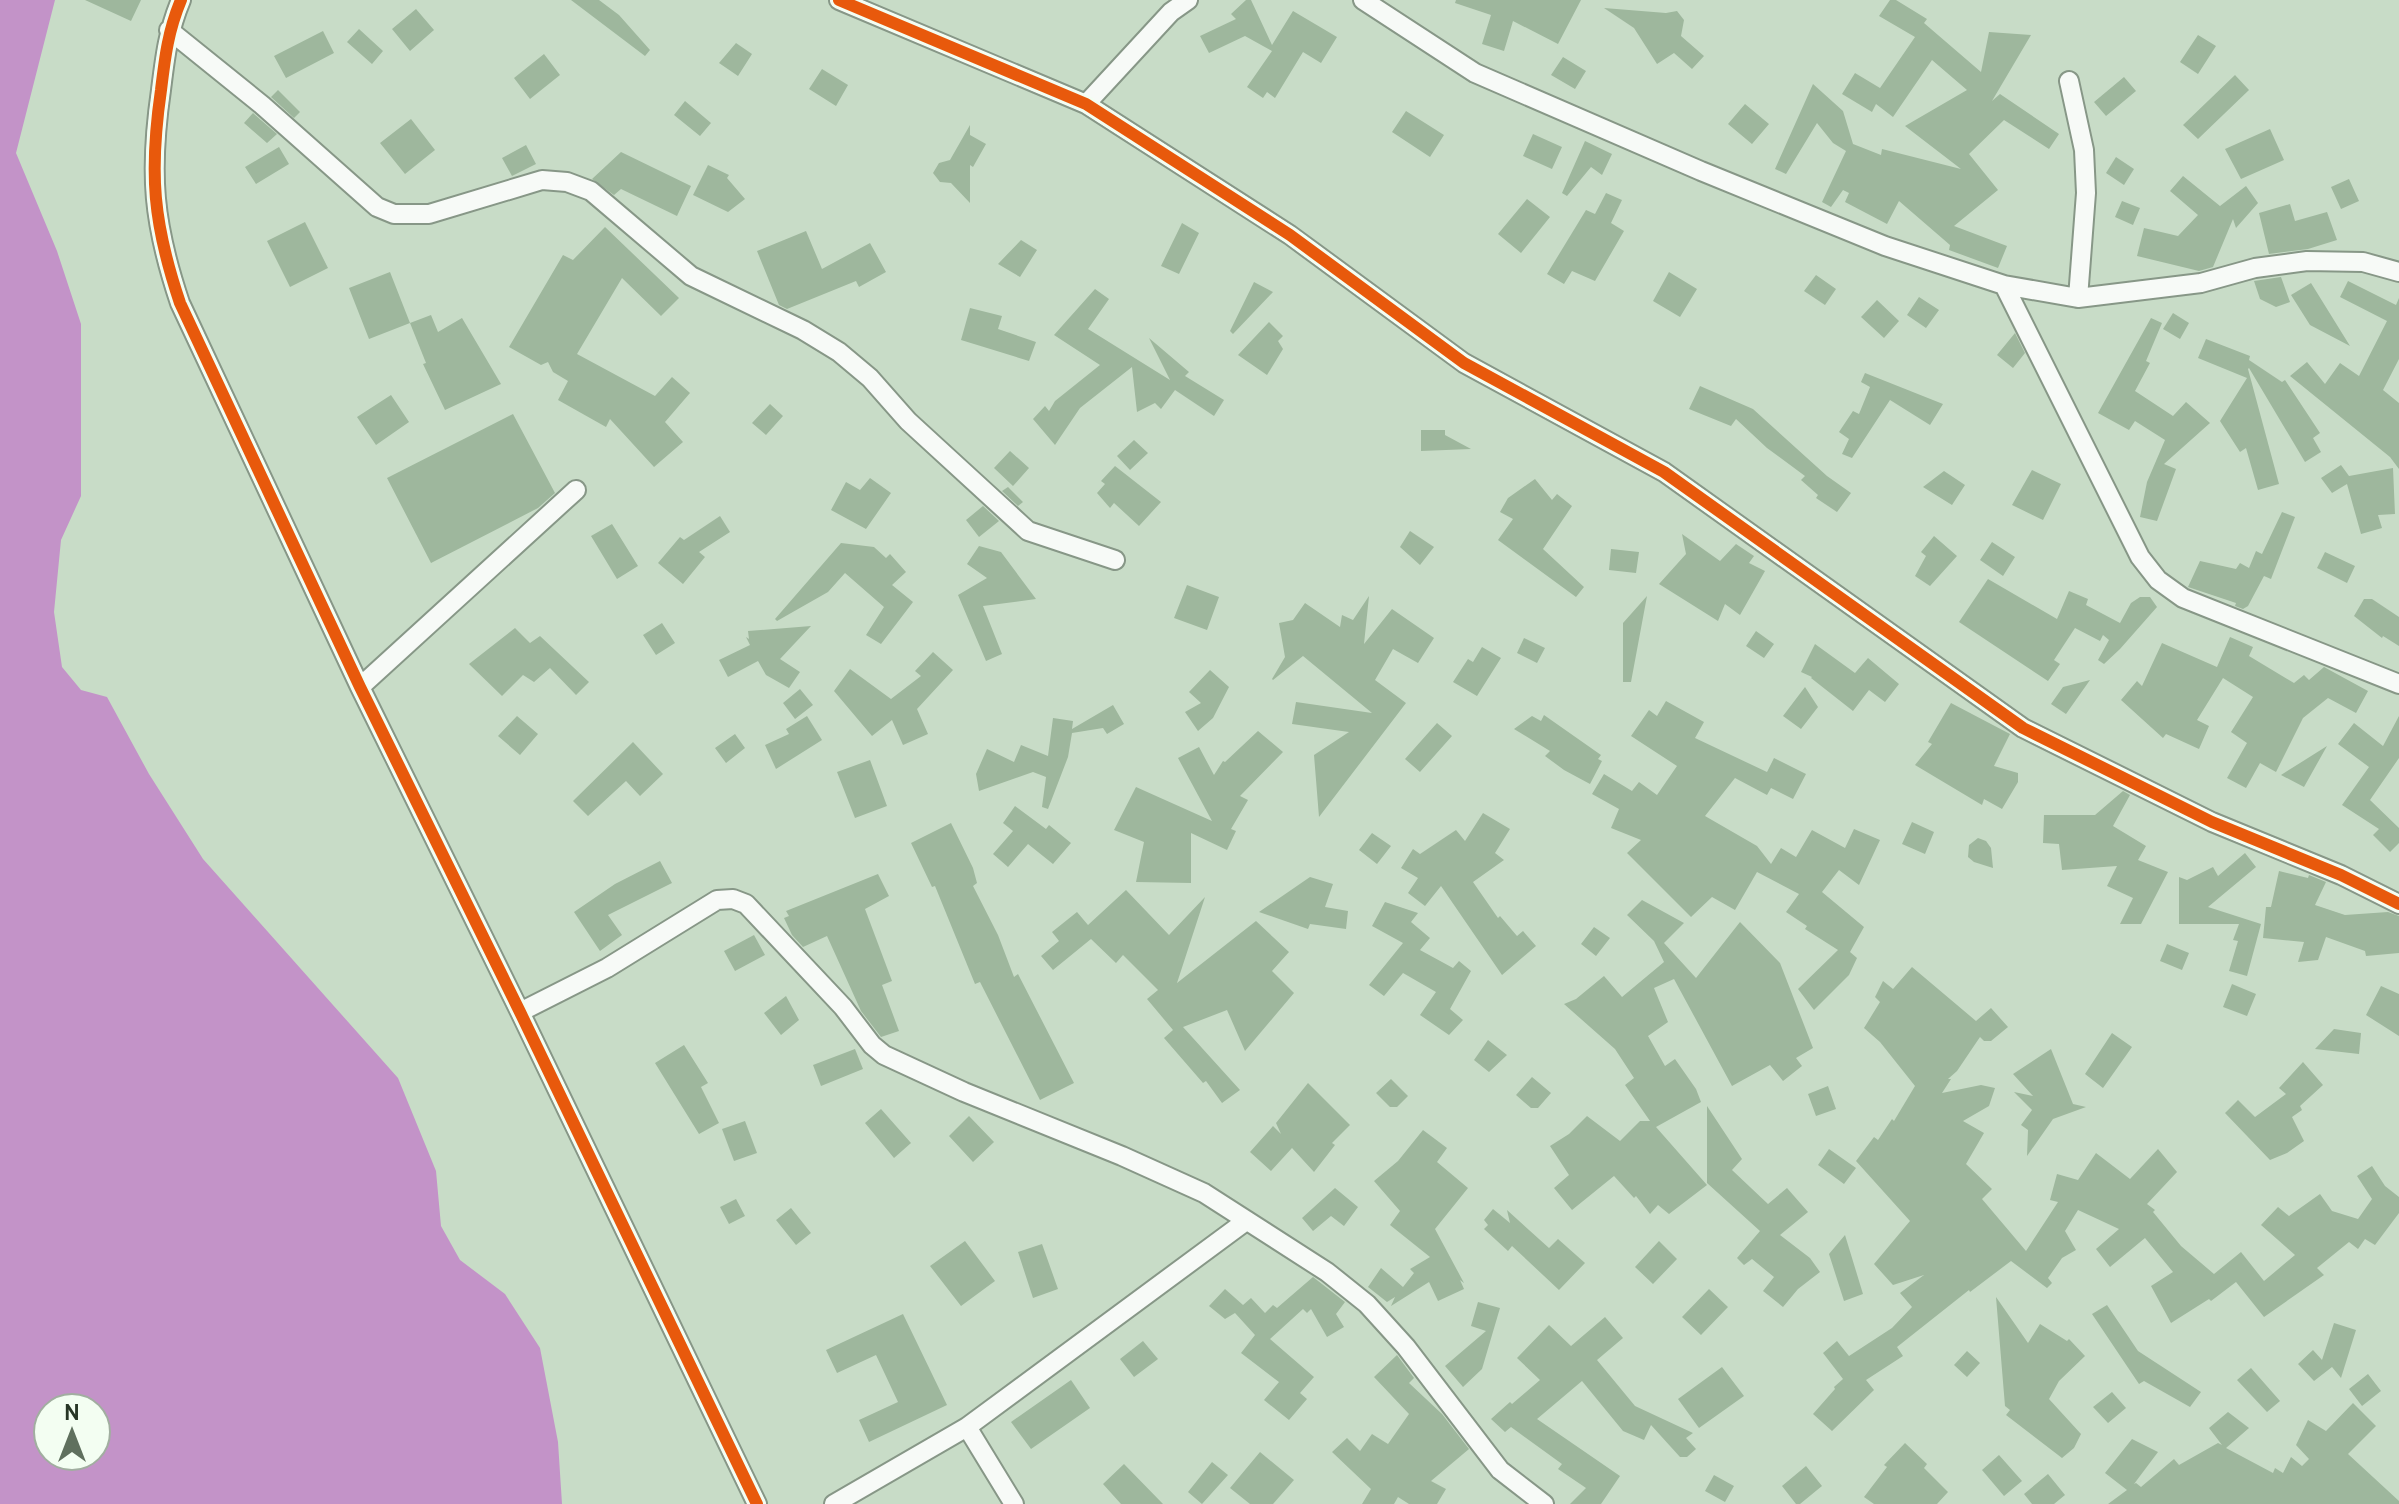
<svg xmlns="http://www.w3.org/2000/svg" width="2399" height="1504" font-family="Overpass,sans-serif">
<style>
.water{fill:#c393c8;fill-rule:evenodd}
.building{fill:#9eb79d}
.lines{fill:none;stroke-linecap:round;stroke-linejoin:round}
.minor-casing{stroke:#879787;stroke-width:22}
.minor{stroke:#f7faf7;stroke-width:18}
.cycleway-casing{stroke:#f3fef2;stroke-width:17}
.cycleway{stroke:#e8590c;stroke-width:12}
</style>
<rect width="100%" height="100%" fill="#c8dcc7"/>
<path class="water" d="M0 0H55L16 153 57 251 81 324V496L61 540 54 612 62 667 81 690 107 697 149 774 203 859 398 1078 436 1171 441 1226 460 1260 505 1294 540 1348 558 1442 562 1504H0ZM48 1408H96V1456H48Z"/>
<path class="building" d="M85 0H141L131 21Z
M571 0H599L619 15 650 50 645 56Z
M1246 0H1251L1272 45 1293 11 1337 37 1321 63 1303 52 1275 98 1267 92 1263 98 1247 87 1272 51 1245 36 1209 53 1200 36 1236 19 1231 14Z
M1456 0H1581L1558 44 1513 21 1504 51 1482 44 1491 15 1455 3Z
M1890 0H1896L1927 19 1924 23 1981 72 1989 32 2031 35 1992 101 2000 94 2059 134 2049 149 2004 120 1969 154 1998 190 1954 226 2007 246 1998 268 1949 250 1950 245 1899 201 1887 224 1845 202 1849 193 1843 190 1831 207 1822 202 1846 151 1833 143 1817 123 1786 174 1775 169 1813 84 1843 111 1853 144 1881 155 1882 149 1961 169 1905 126 1967 90 1932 60 1893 117 1876 104 1872 112 1842 94 1855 73 1880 88 1915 37 1879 16Z
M1604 8 1666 13 1677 11 1684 20 1681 36 1704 56 1692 69 1674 53 1657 64 1634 28Z
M416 9 434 30 410 51 392 29Z
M359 29 383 51 372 64 347 42Z
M323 31 334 53 286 78 274 56Z
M2198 35 2216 46 2198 74 2180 62Z
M736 43 752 54 738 76 719 63Z
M544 54 560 75 530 99 514 78Z
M1563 57 1586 71 1575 89 1551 75Z
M822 69 848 85 836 106 809 89Z
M2235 75 2249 90 2198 139 2183 125Z
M2124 77 2136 91 2106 116 2094 102Z
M278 90 300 112 294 118 271 97Z
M685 101 711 123 700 136 674 115Z
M1745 104 1769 124 1752 144 1728 124Z
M1406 111 1444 135 1430 157 1392 132Z
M253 113 277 134 267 143 244 123Z
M411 119 435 150 405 174 380 143Z
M970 125V135L986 144 973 167 970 165V203L951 183 940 182 933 173 939 163 950 160Z
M2270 129 2284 160 2241 179 2225 149Z
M1533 134 1562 147 1552 169 1523 156Z
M1585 141 1612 154 1602 175 1591 167 1567 196 1562 193Z
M526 145 536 164 512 176 502 158Z
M279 147 289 164 256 184 245 167Z
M621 152 691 186 677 216 621 189 614 195 592 179Z
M2116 157 2134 169 2124 185 2106 173Z
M708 165 729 175 727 178 745 199 728 212 693 195Z
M2183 176 2220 206 2246 186 2258 203 2236 228 2233 219 2213 267 2199 271 2137 256 2144 228 2178 236 2198 215 2170 191Z
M2349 179 2359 201 2341 209 2331 187Z
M1606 193 1622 200 1611 223 1624 231 1595 281 1572 271 1564 284 1547 274 1586 210 1595 214Z
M1527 199 1550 217 1521 253 1498 234Z
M2122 201 2140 208 2133 225 2115 217Z
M2290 204 2295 221 2327 212 2337 240 2308 249 2269 254 2259 213Z
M305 222 328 268 290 287 267 241Z
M1182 223 1199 233 1179 274 1161 266Z
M605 227 679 298 661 316 622 278 577 354 655 396 672 377 690 393 665 422 683 442 654 467 610 419 606 427 558 400 568 381 553 372 548 362 541 365 509 347 563 255 573 260Z
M806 231 822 269 870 243 886 272 859 287 856 281 787 309 779 305 757 251Z
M1021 240 1037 250 1020 277 998 264Z
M390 272 410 323 369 339 349 288Z
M1669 272 1697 289 1680 317 1653 301Z
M1816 275 1836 289 1825 305 1804 291Z
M2281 277 2290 302 2276 307 2260 299 2254 281Z
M2348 281 2396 305 2399 298V359L2383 390 2399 403V469L2390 457 2290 376 2307 362 2325 384 2340 363 2359 376 2387 321 2340 297Z
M1254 282 1273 292 1233 334 1230 331Z
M2311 283 2350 346 2310 325 2291 295Z
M1095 289 1109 299 1088 329 1170 380 1149 338 1189 372 1185 376 1224 400 1214 416 1175 390 1161 409 1155 403 1137 412 1132 367 1080 408 1055 445 1033 419 1045 406 1049 411 1055 401 1100 365 1054 335Z
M1919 297 1939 310 1926 328 1907 315Z
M1877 300 1899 321 1884 338 1861 317Z
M970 308 1002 316 998 329 1036 342 1029 361 961 340Z
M2173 313 2189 323 2180 339 2163 329Z
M431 315 438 332 462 318 501 384 445 410 423 364 426 363 410 323Z
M2151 318 2162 323 2146 361 2150 363 2135 391 2173 416 2186 402 2210 423 2164 464 2176 469 2157 521 2140 517 2147 482 2165 440 2135 421 2129 430 2098 413Z
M1269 322 1283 336 1278 341 1283 349 1267 375 1238 355Z
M2015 333 2025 353 2013 368 1997 355Z
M2206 339 2250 356 2249 360 2282 382 2285 380 2320 433 2313 438 2321 452 2305 462 2249 368 2248 369 2279 484 2258 490 2246 448 2240 452 2220 421 2247 378 2198 358Z
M1865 373 1943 404 1930 425 1890 400 1852 458 1842 454 1849 439 1839 432 1853 411 1859 414 1870 387 1861 382Z
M1700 386 1753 409 1827 476 1851 493 1837 512 1816 498 1818 495 1801 480 1805 476 1767 448 1736 419 1731 426 1689 409Z
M391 395 409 422 376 445 357 417Z
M770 404 783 416 766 435 752 423Z
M513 414 555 493 538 508 431 563 387 478Z
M1421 430H1445V435L1471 449 1421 451Z
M1134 440 1148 453 1130 470 1117 456Z
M1010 451 1029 468 1013 486 994 468Z
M2341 465 2349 476 2393 468 2395 514 2378 515 2382 528 2361 534 2347 484 2332 493 2321 478Z
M1115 466 1161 502 1139 526 1114 503 1110 508 1097 493 1105 484 1101 481Z
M2032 470 2061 484 2043 520 2012 505Z
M1944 471 1965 485 1952 505 1923 487Z
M870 478 891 493 866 529 831 510 846 482 860 490Z
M1535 479 1552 500 1557 494 1572 506 1543 549 1584 587 1576 597 1498 540 1513 519 1500 512 1508 498Z
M1008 487 1023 502 1018 506 1002 491Z
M983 506 999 521 979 537 966 520Z
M2282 512 2295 517 2271 579 2264 576 2248 606 2243 609 2235 606 2236 603 2188 587 2200 561 2236 569 2240 563 2249 568 2256 551 2262 554Z
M720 516 730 532 699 552 705 557 683 584 658 563 680 537 684 540Z
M612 524 638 566 617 579 591 536Z
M1410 531 1434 547 1420 565 1400 547Z
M1682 534 1720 561 1736 544 1754 556 1749 563 1765 571 1740 615 1725 604 1718 621 1659 584 1686 554Z
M1934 536 1957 556 1930 586 1915 576 1926 556 1921 552Z
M1992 542 2015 557 2003 576 1980 560Z
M841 543 874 547 886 558 890 554 906 572 892 585 913 602 881 644 866 635 884 607 845 573 828 592 777 621 775 619Z
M979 546 1001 552 1036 599 983 606 1002 654 986 661 958 595 987 578 967 564Z
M1611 549 1639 552 1636 573 1609 570Z
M2325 552 2355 566 2347 583 2317 568Z
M1988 579 2057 619 2069 591 2088 599 2086 605 2120 623 2131 603 2140 597H2150L2157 607 2120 649 2104 664 2098 660 2109 640 2103 635 2100 641 2075 628 2054 660 2060 664 2048 681 1959 622Z
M1187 585 1219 597 1207 630 1174 618Z
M1369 596 1364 644 1392 609 1434 638 1418 663 1393 649 1375 680 1406 703 1319 817 1314 755 1349 732 1292 724 1296 702 1372 713 1303 656 1273 680 1272 679 1285 657 1279 623 1293 620 1305 603 1340 627 1342 615 1353 620Z
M1647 596 1631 682H1623V623Z
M2364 599H2372L2399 617V646L2383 636 2382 638 2354 616Z
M662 623 675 643 656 655 643 635Z
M811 626 780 659 800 672 789 688 766 675 758 661 728 677 719 660 750 645 746 637 749 639 748 631Z
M515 628 530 643 540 636 589 682 576 695 550 668 534 682 523 675 502 696 469 664Z
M1756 631 1774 644 1764 658 1746 646Z
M2230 637 2253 647 2249 656 2294 683 2304 675 2309 680 2324 667 2368 691 2356 713 2328 698 2303 718 2276 772 2260 763 2246 788 2227 778 2247 743 2231 732 2253 697 2223 678 2197 720 2209 726 2199 749 2166 734 2163 738 2121 700 2137 681 2142 686 2162 643 2217 667Z
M1524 638 1545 648 1537 663 1517 653Z
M1815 644 1855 673 1868 658 1899 684 1885 702 1869 690 1853 711 1811 678 1812 677 1801 672Z
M1482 647 1501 658 1477 696 1453 682 1468 659 1473 662Z
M933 652 953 670 917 709 928 734 903 745 892 720 872 736 834 691 850 669 891 699 921 676 915 671Z
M1210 670 1229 687 1213 718 1198 731 1185 712 1201 703 1189 692Z
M2090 680 2066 714 2051 704 2063 687Z
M1805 687 1818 707 1801 729 1783 716Z
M800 689 813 705 795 719 783 703Z
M1666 701 1704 722 1695 738 1767 772 1774 758 1806 774 1793 799 1771 788 1767 795 1735 778 1705 816 1757 846 1771 864 1781 848 1796 857 1812 830 1845 848 1854 829 1880 840 1859 885 1839 870 1822 892 1864 927 1850 952 1857 958 1849 975 1814 1010 1798 989 1838 950 1805 929 1807 926 1786 912 1799 894 1757 872 1735 910 1712 897 1691 917 1627 853 1641 840 1611 828 1619 809 1592 794 1604 774 1632 791 1639 782 1657 795 1677 766 1631 736 1649 710 1657 716Z
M1951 703 2010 734 1994 766 2018 773V782L2002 809 1984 799 1982 805 1915 765 1932 744 1928 742Z
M1113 705 1124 724 1107 734 1103 728 1072 733 1068 757 1048 809 1042 807 1046 777 1033 772 979 791 976 774 987 749 1014 762 1021 745 1048 756 1053 718 1073 721 1072 729Z
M1544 715 1601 755 1598 759 1602 761 1590 784 1564 770 1545 756 1550 751 1514 729 1532 716 1541 721Z
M517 716 538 734 520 755 498 736Z
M807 716 822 740 776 769 765 745 789 734 786 729Z
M2399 716V758L2370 800 2399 828V843L2390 852 2373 835 2379 829 2342 805 2369 767 2338 744 2354 723 2383 746Z
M1437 723 1452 736 1420 772 1405 759Z
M1258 731 1283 752 1240 796 1248 800 1231 829 1236 831 1227 850 1191 833V883L1136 882 1144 842 1114 830 1136 787 1212 821 1178 758 1199 747 1214 775 1223 761 1225 762Z
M735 734 745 748 726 763 715 748Z
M633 742 663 774 640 796 626 781 588 816 573 801Z
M2327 746 2304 787 2281 775Z
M870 760 887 806 855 818 837 772Z
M2123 791 2130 795 2113 826 2146 846 2138 860 2168 872 2141 924H2120L2133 898 2107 886 2117 866 2062 870 2059 844 2043 843 2044 815H2095Z
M1015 806 1046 829 1049 825 1071 843 1053 864 1028 844 1008 867 993 854 1013 831 1003 823Z
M1483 813 1510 829 1495 853 1504 860 1473 882 1498 918 1500 916 1517 936 1523 931 1536 946 1502 975 1441 886 1425 906 1408 893 1418 878 1401 868 1413 849 1420 854 1456 830 1465 841Z
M1912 822 1934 832 1925 854 1902 844Z
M951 823 973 868 977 883 973 886 998 935 1014 977 1018 974 1074 1083 1040 1100 980 982 975 984 935 886 932 887 911 843Z
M1372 833 1391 846 1377 864 1359 850Z
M1978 838 1986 841 1991 848 1993 868 1974 862 1968 857 1969 845Z
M2245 853 2256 867 2208 907 2261 924 2247 976 2229 971 2238 941 2233 940 2239 924H2179V877L2187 880 2213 867 2218 876Z
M660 861 672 883 608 915 622 935 600 951 574 912 615 884Z
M2279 871 2308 878 2309 875 2326 882 2315 905 2345 915 2388 912 2399 916V953L2366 956 2365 951 2326 937 2318 960 2298 962 2304 942 2263 938 2266 907H2271Z
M878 874 889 896 865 909 892 981 882 985 899 1031 881 1037 861 1011 827 936 803 947 792 935 784 918 789 916 786 911Z
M1310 877 1333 884 1325 907 1348 911 1346 929 1310 924 1308 929 1259 912Z
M1126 890 1169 935 1205 897 1177 983 1256 921 1289 952 1272 971 1294 993 1245 1051 1227 1010 1183 1027 1240 1090 1222 1103 1206 1081 1203 1083 1164 1038 1173 1030 1147 999 1158 990 1123 955 1116 963 1091 939 1053 970 1041 956 1059 941 1052 932 1077 912 1088 925Z
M1642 900 1684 923 1664 943 1696 978 1740 922 1780 963 1813 1048 1796 1058 1802 1066 1783 1081 1770 1065 1732 1086 1674 979 1654 988 1668 1022 1648 1036 1665 1066 1675 1059 1696 1089 1701 1102 1656 1127 1707 1185 1669 1214 1658 1205 1650 1214 1636 1196 1634 1198 1614 1176 1572 1210 1554 1188 1569 1175 1550 1146 1569 1134 1587 1116 1620 1141 1640 1121H1650L1625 1085 1634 1078 1615 1049 1564 1004 1576 999 1604 976 1622 997 1664 962 1654 941 1627 915Z
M1385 902 1418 913 1411 922 1430 938 1420 950 1453 968 1459 961 1471 971 1450 1009 1463 1020 1449 1035 1420 1015 1436 992 1403 973 1384 996 1369 985 1403 943 1372 926Z
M1594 927 1610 938 1596 956 1581 944Z
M754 935 765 955 735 971 724 951Z
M2167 944 2189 953 2182 970 2160 961Z
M1912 967 1976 1021 1991 1008 2008 1027 1991 1041H1984L1980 1037 1957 1071 1948 1079H1951L1942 1093 1981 1085 1995 1088 1989 1106 1963 1121 1984 1133 1966 1164 1992 1189 1982 1199 2026 1251 2058 1202 2050 1200 2057 1174 2078 1180 2096 1153 2130 1179 2158 1149 2177 1172 2147 1204 2155 1210 2153 1212 2181 1246 2214 1274 2241 1252 2264 1281 2295 1255 2261 1225 2278 1207 2289 1216 2320 1194 2332 1211 2358 1219 2372 1199 2357 1176 2372 1166 2385 1186 2399 1197V1213L2375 1245 2365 1239 2358 1249 2349 1242 2317 1268 2324 1275 2264 1317 2236 1282 2211 1301 2209 1299 2171 1323 2151 1286 2173 1272 2145 1238 2110 1267 2096 1249 2119 1229 2078 1210 2065 1231 2076 1250 2062 1258 2048 1278 2052 1283 2047 1288 2011 1261 1970 1292 1969 1290 1897 1347 1903 1356 1866 1380 1874 1390 1832 1431 1813 1414 1835 1389 1834 1387 1843 1379 1823 1353 1837 1341 1849 1356 1892 1328 1912 1307 1900 1293 1924 1275 1893 1285 1874 1264 1910 1221 1856 1161 1874 1137 1878 1140 1892 1119 1894 1121 1915 1086 1880 1042 1864 1028 1880 1002 1875 997 1883 981 1893 989Z
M2232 984 2256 994 2247 1016 2223 1007Z
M2381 986 2399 994V1036L2366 1015Z
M786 996 799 1020 781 1035 764 1013Z
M2334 1029 2361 1033 2359 1054 2315 1049Z
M2112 1033 2132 1047 2103 1088 2085 1074Z
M1488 1040 1507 1055 1489 1072 1474 1060Z
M684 1045 708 1083 701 1087 719 1123 699 1134 655 1063Z
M855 1049 863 1069 821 1086 813 1065Z
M2051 1049 2073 1104 2086 1107 2053 1119 2027 1156 2028 1130 2021 1125 2032 1110 2014 1092 2033 1096 2013 1074Z
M2303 1062 2323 1085 2300 1106 2302 1110 2292 1117 2304 1141 2287 1153 2270 1160 2225 1113 2238 1100 2255 1117 2286 1094 2279 1088Z
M1532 1077 1551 1093 1538 1108H1531L1516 1095Z
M1391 1079 1408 1096 1397 1107H1390L1376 1093Z
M1308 1083 1350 1125 1332 1143 1335 1145 1314 1172 1292 1148 1271 1171 1250 1152 1273 1126 1281 1134 1276 1123Z
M1828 1086 1836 1109 1816 1116 1808 1094Z
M1707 1106 1742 1159 1732 1170 1768 1204 1787 1188 1808 1212 1780 1235 1810 1258 1820 1272 1798 1289 1783 1307 1763 1291 1774 1277 1752 1259 1744 1265 1737 1258 1760 1231 1707 1183Z
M881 1109 911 1143 894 1158 865 1123Z
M969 1116 994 1142 973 1162 949 1136Z
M745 1121 757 1153 734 1161 722 1129Z
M1423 1130 1447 1148 1437 1162 1468 1188 1435 1229 1464 1283 1460 1280 1464 1289 1438 1301 1429 1282 1391 1306 1395 1297 1387 1302 1368 1287 1381 1268 1403 1287 1414 1273 1410 1269 1430 1257 1390 1225 1400 1211 1374 1181 1398 1161Z
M1829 1149 1856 1168 1844 1184 1818 1165Z
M1335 1188 1358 1207 1344 1226 1331 1216 1313 1231 1302 1218Z
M736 1199 745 1216 729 1224 720 1207Z
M791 1208 811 1233 796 1245 776 1220Z
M1493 1209 1510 1223 1507 1210 1549 1248 1558 1239 1585 1263 1559 1290 1512 1246 1508 1251 1484 1229 1488 1225 1484 1220Z
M1845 1235 1863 1294 1844 1301 1829 1254Z
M965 1241 995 1281 961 1306 930 1266Z
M1659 1241 1677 1259 1653 1284 1635 1267Z
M1042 1244 1058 1289 1033 1298 1018 1252Z
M1313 1277 1345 1302 1336 1314 1344 1327 1327 1337 1311 1309 1307 1313 1303 1309 1270 1339 1314 1377 1300 1393 1307 1399 1289 1420 1264 1400 1279 1382 1241 1353 1255 1335 1235 1313 1225 1319 1209 1306 1225 1289 1243 1305 1251 1298 1265 1313 1273 1305 1277 1308Z
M1709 1289 1728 1307 1701 1335 1682 1317Z
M1996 1297 2028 1343 2040 1324 2067 1341 2069 1339 2085 1356 2059 1381 2049 1399 2081 1434 2074 1448 2062 1458 2006 1415 2010 1410 2005 1406Z
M1478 1302 1500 1308 1482 1369 1463 1387 1445 1366 1486 1331 1471 1326Z
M2107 1305 2138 1351 2201 1392 2190 1407 2144 1381 2139 1384 2092 1314Z
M903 1314 947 1405 869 1442 859 1420 898 1402 876 1355 837 1373 826 1350Z
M1605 1317 1623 1338 1597 1360 1635 1406 1693 1433 1686 1438 1696 1449 1687 1457H1680L1651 1425 1644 1440 1623 1431 1582 1381 1537 1419 1620 1476 1601 1504H1570L1586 1488 1558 1469 1562 1464 1511 1427 1505 1432 1491 1419 1510 1402 1512 1404 1540 1380 1517 1358 1549 1325 1571 1346Z
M2334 1323 2356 1330 2341 1378 2332 1367 2314 1381 2298 1364 2313 1350 2322 1360Z
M1143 1341 1158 1359 1134 1377 1120 1359Z
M1967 1351 1980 1363 1967 1377 1954 1365Z
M1397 1355 1414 1378 1409 1383 1442 1414 1469 1449 1431 1481 1446 1489 1437 1504H1409L1398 1497 1394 1504H1362L1371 1489 1332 1452 1347 1438 1360 1451 1372 1434 1388 1444 1409 1414 1374 1377Z
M1722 1367 1744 1396 1699 1428 1678 1399Z
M2251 1368 2280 1401 2267 1412 2237 1380Z
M2368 1374 2381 1391 2362 1406 2349 1389Z
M1071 1380 1090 1408 1031 1449 1011 1422Z
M2112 1392 2126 1408 2108 1423 2093 1407Z
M2353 1403 2376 1426 2348 1454 2399 1501V1504H2108L2127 1490 2105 1473 2132 1439 2158 1452 2134 1484 2136 1483 2141 1487 2174 1459 2179 1465 2218 1443 2222 1445 2209 1428 2228 1412 2249 1428 2226 1448 2273 1473 2275 1468 2283 1473 2291 1457 2302 1466 2309 1459 2296 1445 2308 1420 2326 1431Z
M1905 1443 1927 1464 1924 1468 1948 1492 1937 1504H1874L1864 1497 1887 1467 1884 1465Z
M1260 1452 1294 1480 1273 1504H1250L1230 1488Z
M1999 1455 2022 1481 2004 1496 1982 1470Z
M1212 1462 1228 1475 1202 1504 1188 1492Z
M1124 1464 1163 1504H1121L1103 1484Z
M1806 1466 1822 1486 1800 1504H1796L1782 1486Z
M2048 1474 2065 1495 2054 1504H2032L2024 1494Z
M1714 1475 1734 1486 1725 1502 1705 1491Z"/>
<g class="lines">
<g class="minor-casing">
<path id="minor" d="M181 0C168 31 165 57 161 90 149 173 153 223 180 303L360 687 520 1012 757 1504
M839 0 1086 104 1290 235 1464 363 1664 472 2023 728 2212 822 2341 875 2399 904
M1363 0 1475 73 1701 171 1885 246 2004 285 2140 557 2158 580 2183 598 2399 684
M169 30 262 105 377 207 394 214H429L542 180 567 182 591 191 691 276 803 330 839 352 870 378 908 421 1028 531 1115 560
M2069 81 2084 150 2086 193 2078 298
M1086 104 1171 12 1188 0
M2004 285 2078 298 2201 283 2255 268 2307 261 2363 262 2399 272
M360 687 576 490
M520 1012 607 968 717 900 733 899 746 904 843 1007 872 1045 884 1055 964 1092 1122 1156 1204 1193 1327 1272 1367 1304 1406 1347 1500 1470 1544 1504
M967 1427 1014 1504
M834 1504 967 1427 1246 1221"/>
</g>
<use href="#minor" class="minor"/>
<g class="cycleway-casing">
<path id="cycleway" d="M181 0C168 31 165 57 161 90 149 173 153 223 180 303L360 687 520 1012 757 1504
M839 0 1086 104 1290 235 1464 363 1664 472 2023 728 2212 822 2341 875 2399 904"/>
</g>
<use href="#cycleway" class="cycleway"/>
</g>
<g transform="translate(72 1432)"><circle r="38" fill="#f3fef2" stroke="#a1aea0" stroke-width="2"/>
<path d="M0-6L14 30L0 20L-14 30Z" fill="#5f705e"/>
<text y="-12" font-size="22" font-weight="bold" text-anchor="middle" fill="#273626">N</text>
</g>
</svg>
